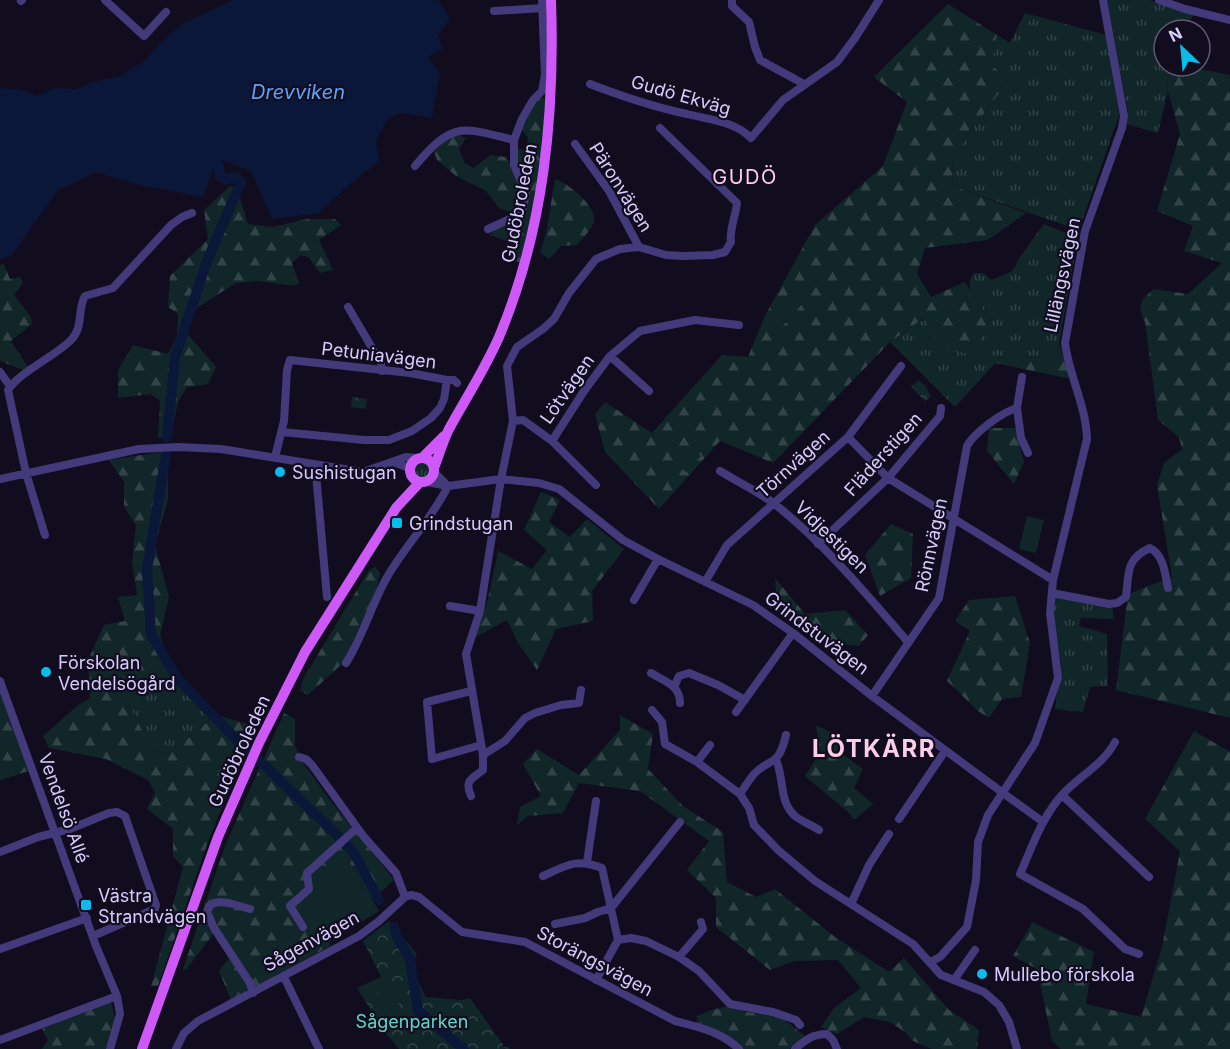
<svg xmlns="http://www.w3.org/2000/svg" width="1230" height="1049" font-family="Inter,sans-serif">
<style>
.grass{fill:url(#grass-tufts)}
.forest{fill:url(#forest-firs)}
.park{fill:url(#park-crowns)}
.garden{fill:#102628}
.water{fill:#0b1739}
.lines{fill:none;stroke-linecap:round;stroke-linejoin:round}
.river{stroke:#0b1739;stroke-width:10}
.minor{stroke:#433a7b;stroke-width:8}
.major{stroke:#ce58f8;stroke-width:10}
.poi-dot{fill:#0abceb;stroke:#120d1e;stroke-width:2}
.labels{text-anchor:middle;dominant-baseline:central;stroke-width:4.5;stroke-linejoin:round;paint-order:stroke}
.street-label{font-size:18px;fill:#d7ccfd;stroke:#120d1e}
.poi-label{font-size:18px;fill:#d7ccfd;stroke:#120d1e;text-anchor:start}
.park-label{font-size:18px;fill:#5cd9c7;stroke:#120d1e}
.water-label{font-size:20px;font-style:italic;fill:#5fa1f8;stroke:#120d1e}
.neighbourhood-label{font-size:20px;letter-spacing:1.5px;fill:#fdcee7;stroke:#120d1e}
.district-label{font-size:24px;font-weight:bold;letter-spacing:1.5px;fill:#fdcee7;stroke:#120d1e}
</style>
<defs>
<pattern id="grass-tufts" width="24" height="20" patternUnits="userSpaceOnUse" patternTransform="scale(1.5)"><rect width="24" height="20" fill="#102628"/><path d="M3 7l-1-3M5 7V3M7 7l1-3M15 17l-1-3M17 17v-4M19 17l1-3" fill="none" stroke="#324448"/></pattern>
<pattern id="forest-firs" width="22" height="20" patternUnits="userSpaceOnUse" patternTransform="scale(1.5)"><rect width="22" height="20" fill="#102628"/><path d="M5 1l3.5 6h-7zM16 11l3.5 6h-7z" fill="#324448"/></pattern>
<pattern id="park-crowns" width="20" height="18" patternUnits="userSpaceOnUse" patternTransform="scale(1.5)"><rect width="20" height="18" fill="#102628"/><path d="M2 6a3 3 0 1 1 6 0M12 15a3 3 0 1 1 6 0" fill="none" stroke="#324448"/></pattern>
</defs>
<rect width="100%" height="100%" fill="#120d1e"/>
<path class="grass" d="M1107 0H1150L1194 14 1183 30H1164V66H1166L1168 91 1158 133 1126 124 1128 112Z
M1025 13 1106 35 1119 115 1079 230 952 186 953 156 1009 79 991 65 997 35 1010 43Z
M1044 224 1078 238 1059 343 1062 354 1048 358 1001 357 955 407 890 342 925 318 991 322 971 291 969 281 974 273H983L991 280C1002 275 1015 274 1017 261Z
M414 469a8 8 0 1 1 16 0a8 8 0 1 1-16 0Z
M1055 596 1112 606 1114 619 1081 618 1079 626 1107 634 1108 686 1090 687 1083 712 1055 709 1061 664 1052 619Z
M176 683 216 715 167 756 151 748 128 703 136 691Z"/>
<path class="forest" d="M948 4 997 35 991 65 1009 79 953 156 952 186 1026 213 988 240 925 248 917 274 931 297 965 282 991 322 971 355 939 345 924 318 890 342 773 463 720 441 659 509 605 452 595 414 605 402 652 433 722 355 748 357 765 316 815 225 883 166 907 102 874 77Z
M1166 66H1185L1230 75V718L1116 690 1128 594 1172 577 1157 485 1164 463 1182 449 1179 437 1158 420 1145 322C1136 305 1141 300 1154 289L1188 294 1222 263 1184 251 1193 226 1157 211 1180 134 1168 91Z
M540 97 546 98C542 154 537 209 520 262L511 261 512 243 490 235 494 230 522 217C537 186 517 179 517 149L526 150 528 138 522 130 530 110Z
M457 135 466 138 459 149 465 163 473 168 491 155 505 157 510 163 521 195 520 203 514 213 499 208 486 191 456 176 437 160 434 152 446 139Z
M555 179C568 183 597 206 594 222 592 229 582 239 577 245L561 246 549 259 540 253 546 234Z
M230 186 237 188 248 224 273 227 307 219H335L341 225 319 240 333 270 320 273 308 257 300 255 292 263 299 283 295 286 258 281 236 283 195 309 186 332 216 367 208 384 187 387 178 402 170 439 158 438 160 401 151 394 118 398V370L133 345 168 354 177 337 178 314 168 307 170 276 208 239 204 210Z
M4 264 10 279 20 277 23 283 14 295 31 317 32 324 11 341 28 367 23 370 0 361V265Z
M1062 354 1071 379 995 363 1001 357 1048 358Z
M989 428H1015L1024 462 1014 484 987 451Z
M162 452 168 465V500L155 545 169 597 160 635 176 683 136 691 128 703 151 748 167 756 216 715 248 724 244 753 208 842 158 986H151L183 867 173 856V829L147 809 155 793 148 780 106 759 49 748 43 736 77 706 90 698 88 660 104 625 125 621 118 597 137 595 132 563 136 525 124 507V482L109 460Z
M541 492 560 500 549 522 570 537 587 519 624 549 592 591 593 621 556 629 537 670 518 643 507 620 474 638 487 603 498 551 532 569 547 550 524 530Z
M891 524 913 534 911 578 880 596 865 555Z
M375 566 380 573 376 591 342 664 308 695 300 691 303 679 368 572Z
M775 578 805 614 845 610 868 635 859 646 816 642 777 604Z
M1015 596 1030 643 1021 697 1002 699 989 718 978 711 947 681 970 631 955 621 969 600Z
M0 692 29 771 0 780Z
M284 713 295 719V746L304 764 327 796 394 880 372 900 349 862 307 930 329 942 330 946 231 1000 219 971 230 957 214 933 186 970 183 969 225 846Z
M620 715 653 734 648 769 683 806 723 832 727 882 756 897 775 889 835 937 889 972 904 958 949 1010 979 1030 977 1049H932L913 1041 905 1032 890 1022 864 1017 837 1034 821 1027 834 1008 861 988 838 960 794 961 770 970 716 927V898L687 870 709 841 640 791 579 783 563 813 528 816 517 825 520 807 541 796 523 764 537 749 579 775 620 730Z
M816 725 840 737V752L863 769 854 788 873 804 854 820 849 813 805 776 820 753Z
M1194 731 1230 752V1049H1061L1052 1041 1037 969 1013 956 1032 922 1094 952 1086 1004 1141 1017 1162 947 1180 851 1145 819Z
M111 1002 115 1020 106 1049H42L48 1040 42 1029Z
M729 1006 746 1012 772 1014 786 1021 805 1036 789 1049H742C729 1037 715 1027 697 1023V1016L711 1010Z"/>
<path class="park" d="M918 380 925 385 931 397 925 401 911 387Z
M352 397 367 399 366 409 351 407Z
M389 921 417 954 411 968 426 997 462 1000 470 998 504 1046 511 1049H399L383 1030 357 988 381 977 363 941Z"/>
<path class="garden" d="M792 290 805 301 780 329 768 318Z
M689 447 701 456 686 472 674 462Z
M1027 516 1044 520 1036 553 1019 549Z
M349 862 379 911 329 942 307 930 294 908 311 887Z
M387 983 400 1003 390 1010 376 990Z"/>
<path class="water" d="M233 0H438L450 19 438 35 443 49 428 57 440 74 432 118 402 113 388 118 376 141 379 161 351 183 319 213 272 219 251 171 222 160 213 168 204 197 143 186 96 172 58 190 12 255 0 259V88L22 90 37 96 56 88 77 89 93 82 121 76 144 61 161 42 182 24Z"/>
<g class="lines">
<path class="river" d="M167 437 175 357 207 261 241 182 236 177 226 179 220 176 218 163
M166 455 147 569 151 634 177 678 249 753
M261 762 340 838
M345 843 354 853 379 900
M394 927 397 937 410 959 418 1011 464 1049"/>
<path class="minor" d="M105 0 144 36 166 12
M732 0V6L749 22 755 47 760 60 804 84
M1159 0 1185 9 1230 20
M21 1 22 0
M494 11 543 8
M590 84C621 96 654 107 687 114 710 120 734 121 751 138L783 100 837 62 855 38 879 0
M575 144 609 191 639 247
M415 166C453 121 461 127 514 140
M488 229 514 217 523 208 526 193 514 165V140L522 119 533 100 542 91 545 75 542 0
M348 307 381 363 382 371
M610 356 649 391
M0 372 10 386
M447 380H454L457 383
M1017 408 1021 438 1028 453
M513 421 523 420 552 441 596 485
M848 437 888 478 1053 580
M552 441 584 391 610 356 640 331 695 320 739 325
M275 457 284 421 287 370 290 360 410 373 447 380 444 399 440 408 431 418 412 431 389 440H364L282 432
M393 462 409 468
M319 465 316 474 327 597
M720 471C738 482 759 492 776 505 826 545 867 595 908 642
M434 472 447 485
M0 479 139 449 178 447 221 449 363 472 406 457 418 458
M427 482 448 486 501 479 539 483 559 489 623 540 658 559 753 605 793 633 872 696 1003 793 1043 822
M45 535 26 473 8 390C21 371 54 357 71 340 84 327 77 309 85 296L113 288 171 225 182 217 192 213
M818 544 888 478 940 416 941 408
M705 582 727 545 848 437 901 366
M1052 593 1109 604 1117 603 1126 597C1129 574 1125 559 1150 548 1164 555 1165 574 1168 588
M634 600 658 559
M450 606 480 611
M346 663C363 636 371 606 386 579 404 547 432 519 448 486
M651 673C664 681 680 685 680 703
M0 681 96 946 117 996 120 1014 110 1049
M674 687 679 676 689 673 718 685 745 700
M471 691 427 702 432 759 481 745
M872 696 939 598 967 446C974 433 1002 412 1017 408L1022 377
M652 710 662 722 665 744 697 762 740 794 749 808 754 825 778 850 815 881 913 944 941 975 984 992 999 1005 1009 1022 1017 1049
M736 712 793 633
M1115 742C1103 765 1079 776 1062 795 1042 817 1032 847 1020 874L1083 909 1125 949 1139 954
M483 755 505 741 525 718 535 713 561 705 579 703 581 690
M299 757 306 759 312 765 364 837 396 873 405 897
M776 760C784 777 779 801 794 815 800 821 812 825 819 830
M697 762 710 745
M740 794C744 788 749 780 754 774 772 756 778 768 786 735
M1062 795 1149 877
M471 796C464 780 472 779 483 770V755L466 654 480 611 501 479 513 421 507 366 517 347 543 329 554 319 569 293 596 259 620 249 639 247 666 255 683 256 713 255 725 252 731 242C729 229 736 216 737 203L660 128
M899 819 945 751
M0 852 38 837 70 829 109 813 117 812 125 816 156 905 155 909 93 936
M587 862 596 801
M543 876C567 865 576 858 602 868L618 940 596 980
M851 904 869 865 889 834
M250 909 229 903 219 902 211 904 207 912 214 928 250 983 253 993
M555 924 585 918 598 912 611 908 680 822
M303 927 290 906 309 889 307 873 357 828
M618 940 631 938 646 941 679 957 699 971 730 1004 773 1012 796 1020 800 1025
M0 949 87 918
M679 957 703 929 701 922
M930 962 940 957 967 927 976 880 978 842 988 815 1035 743 1058 678 1050 613 1053 580 1087 439C1086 405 1069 376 1065 343L1085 231 1122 128 1124 116 1103 0
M284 977 319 1049
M954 980 975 950
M0 1040 117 996
M176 1049 184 1033 198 1021 359 936 379 921 405 897 411 895 419 897 462 932 525 942 675 1021C699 1027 721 1032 739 1049
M795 1049C805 1040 813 1034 827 1034L833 1040 837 1049"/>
<path class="major" d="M410 470a12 12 0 1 1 24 0a12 12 0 1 1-24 0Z
M422 458 444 436
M434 468C439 455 443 441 449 429 466 398 485 369 499 337 544 230 555 115 551 0
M142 1049 218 837 259 743 305 652 396 508 420 482"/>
</g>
<g class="poi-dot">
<circle cx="280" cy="472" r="6"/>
<rect x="391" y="517" width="12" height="12" rx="3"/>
<circle cx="46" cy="672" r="6"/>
<rect x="80" y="899" width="12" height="12" rx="3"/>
<circle cx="982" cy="974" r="6"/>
</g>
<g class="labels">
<g class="street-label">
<text transform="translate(681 95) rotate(16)">Gudö Ekväg</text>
<text transform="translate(621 187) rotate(58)">Päronvägen</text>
<text transform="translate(519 203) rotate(-79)">Gudöbroleden</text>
<text transform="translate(1062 275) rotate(-78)">Lillängsvägen</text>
<text transform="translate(379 355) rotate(7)">Petuniavägen</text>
<text transform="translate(567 389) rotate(-55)">Lötvägen</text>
<text transform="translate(883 454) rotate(-48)">Fläderstigen</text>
<text transform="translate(793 464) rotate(-42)">Törnvägen</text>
<text transform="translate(832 537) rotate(44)">Vidjestigen</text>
<text transform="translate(931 545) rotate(-78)">Rönnvägen</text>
<text transform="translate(817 633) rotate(37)">Grindstuvägen</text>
<text transform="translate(239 751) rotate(-65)">Gudöbroleden</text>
<text transform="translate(64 808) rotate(70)">Vendelsö Allé</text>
<text transform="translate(311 941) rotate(-29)">Sågenvägen</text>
<text transform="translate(595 961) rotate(28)">Storängsvägen</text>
</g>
<g class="poi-label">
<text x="292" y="472">Sushistugan</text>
<text x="409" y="523">Grindstugan</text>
<text x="58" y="662">Förskolan<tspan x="58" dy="21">Vendelsögård</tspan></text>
<text x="98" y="895">Västra<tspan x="98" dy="21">Strandvägen</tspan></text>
<text x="994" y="974">Mullebo förskola</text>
</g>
<g class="park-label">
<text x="412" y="1021">Sågenparken</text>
</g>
<g class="water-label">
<text x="298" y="92">Drevviken</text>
</g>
<g class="neighbourhood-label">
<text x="745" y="177">GUDÖ</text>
</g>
<g class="district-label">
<text x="874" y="748">LÖTKÄRR</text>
</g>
</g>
<g transform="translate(1182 48) rotate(334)"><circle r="28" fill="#120d1e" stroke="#615977" stroke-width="1.5"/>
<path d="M0-4.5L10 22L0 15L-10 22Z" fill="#0abceb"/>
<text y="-9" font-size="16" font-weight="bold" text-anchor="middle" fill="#d7ccfd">N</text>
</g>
</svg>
